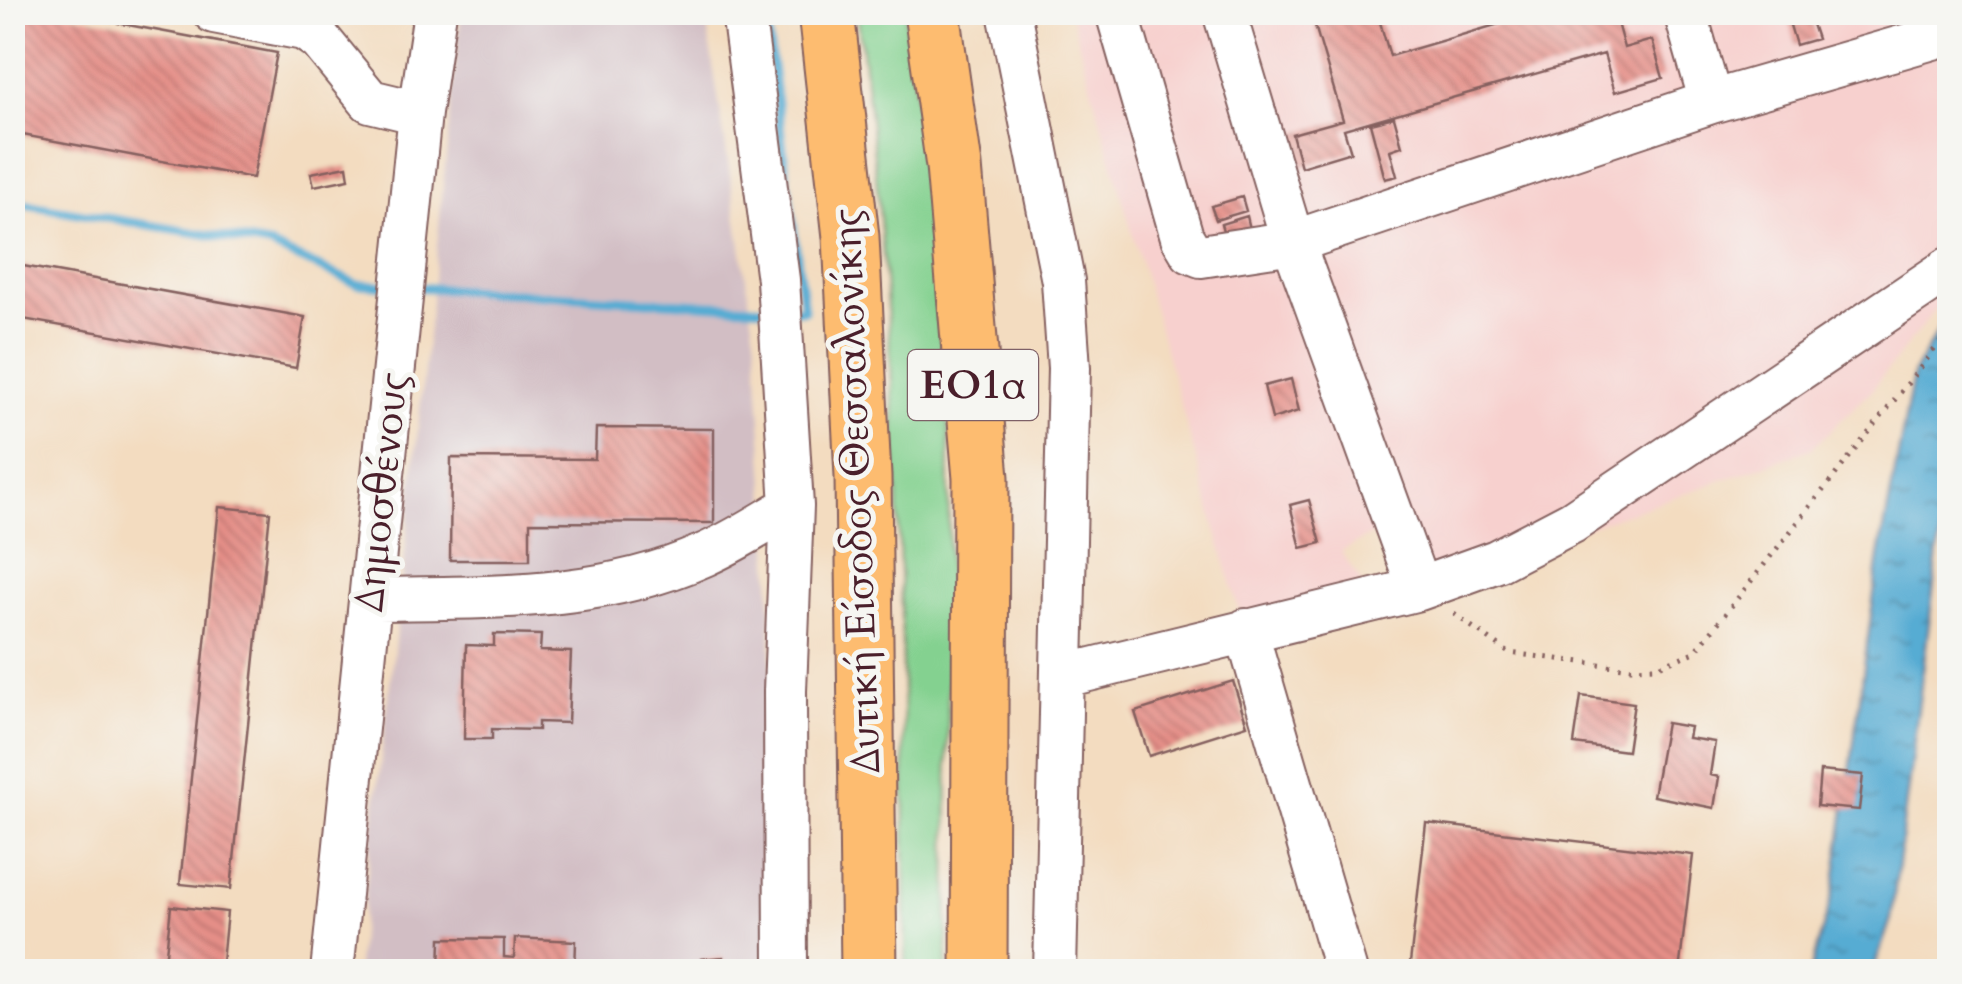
<svg xmlns="http://www.w3.org/2000/svg" width="1962" height="984" font-family="Cardo,serif">
<style>
.built{fill:#f7d0ce}
.industrial{fill:#d2bec4}
.green{fill:#84d190;stroke:#67785e;stroke-width:2.5}
.water{fill:url(#water-ripples);stroke:#50667f;stroke-width:2.5}
.lines{fill:none;stroke-linecap:round;stroke-linejoin:round}
.stream{stroke:#56acd3;stroke-width:9}
.building{fill:url(#building-back-hatch)}
.minor-casing{stroke:#85615f;stroke-width:46}
.highway-casing{stroke:#85615f;stroke-width:59}
.path{stroke:#85615f;stroke-width:5;stroke-dasharray:2.5 8;stroke-linecap:butt}
.minor{stroke:#fff;stroke-width:42}
.highway{stroke:#fdbc6f;stroke-width:55}
.labels{text-anchor:middle;dominant-baseline:central;stroke-width:10;stroke-linejoin:round;paint-order:stroke}
.shield{fill:#f6f6f2;stroke:#7e6067;stroke-width:2.5}
.shield-label{font-size:40px;font-weight:bold;fill:#4a1f2b}
.street-label{font-size:42px;fill:#4a1f2b;stroke:#f6f6f2}
</style>
<defs>
<pattern id="water-ripples" width="26" height="14" patternUnits="userSpaceOnUse" patternTransform="scale(2.5)"><rect width="26" height="14" fill="#56acd3"/><path d="M2 4q2-2 4 0t4 0M15 11q2-2 4 0t4 0" fill="none" stroke="#498bab"/></pattern>
<pattern id="building-back-hatch" width="6" height="6" patternUnits="userSpaceOnUse" patternTransform="scale(2.5)"><rect width="6" height="6" fill="#e58f88"/><path d="M-1 5l2 2M0 0l6 6M5-1l2 2" fill="none" stroke="#bc746f"/></pattern>
</defs>
<rect width="100%" height="100%" fill="#f6f6f2"/>
<filter id="ink" filterUnits="userSpaceOnUse"><feTurbulence type="fractalNoise" baseFrequency=".01" numOctaves="2"/><feDisplacementMap in="SourceGraphic" scale="20" xChannelSelector="R" yChannelSelector="G"/><feConvolveMatrix kernelMatrix="1 2 1 2 8 2 1 2 1" color-interpolation-filters="sRGB"/></filter>
<filter id="wash" filterUnits="userSpaceOnUse"><feTurbulence type="fractalNoise" baseFrequency=".0048" numOctaves="4" result="noise"/><feDisplacementMap in="SourceGraphic" scale="40" xChannelSelector="R" yChannelSelector="G"/><feGaussianBlur stdDeviation="2.25" result="paint"/><feColorMatrix in="noise" values="0 0 0 0 0 0 0 0 0 0 0 0 0 0 0 0 0 1.4 0 .05"/><feComposite in="paint" operator="in"/></filter>
<g filter="url(#wash)">
<rect width="100%" height="100%" fill="#f3dcc0"/>
<path class="built" d="M1070 13H1949V292L1871 391 1811 449 1437 580 1392 523 1341 552 1362 583 1241 618Z"/>
<path class="industrial" d="M461 13H705L756 343 770 562 774 971 356 972 405 555Z"/>
<path class="green" d="M857 13H905L925 168 949 430 947 971H906C904 651 901 331 857 13Z"/>
<path class="water" d="M1949 320V468L1891 919 1873 971 1810 972 1834 890 1879 556 1914 371 1942 324Z"/>
<g class="lines">
<path class="stream" d="M765 12 804 310H793
M12 202 268 245 357 284 393 286
M413 287 767 308"/>
</g>
<g id="blocks">
<path class="building" d="M17 12H59L277 53 253 178 12 133V37Z
M1311 12H1377L1390 56 1540 12H1614L1624 48 1652 40 1663 78 1615 92 1604 54 1344 129 1351 152 1301 167 1292 134 1343 120Z
M1786 12H1808L1817 39 1796 45Z
M1394 117 1402 146 1390 150 1397 176 1385 179 1370 123Z
M347 166 349 179 314 186 311 173Z
M1242 197 1246 211 1216 220 1211 206Z
M1247 216 1250 229 1225 237 1221 224Z
M12 264 305 317 296 368 12 317Z
M1291 379 1299 411 1272 419 1264 386Z
M596 428 714 429V523L530 522V560H450L451 458 595 459Z
M1309 500 1321 543 1301 548 1290 505Z
M219 507 270 512 231 889 180 884Z
M494 634 541 635 540 651 571 652 568 723 538 722V730L492 729V739H464L466 645 494 646Z
M1233 681 1247 725 1149 756 1135 712Z
M1581 696 1634 703 1627 751 1574 744Z
M1666 723 1690 727 1688 738 1715 742 1710 775 1719 777 1714 808 1653 796Z
M1820 771 1863 775 1859 810 1817 806Z
M1426 823 1693 855 1679 972H1409Z
M171 906 227 912 221 972H164Z
M441 938 504 939V957L514 958 515 938 576 941 575 972H440Z
M723 957 724 972H702L701 959Z"/>
</g>
</g>
<g filter="url(#ink)">
<use href="#blocks" fill-opacity="0" stroke="#85615f" stroke-width="2.5"/>
<g class="lines">
<g class="minor-casing">
<path id="minor" d="M214 12 304 29 320 40 370 101 420 113
M743 12 778 280 792 506 785 691 786 972
M1009 12 1063 281 1069 368 1055 972
M1117 12 1182 237 1191 252 1201 256 1293 242 1711 102 1950 33
M1224 12 1293 242 1419 589
M1685 12 1711 102
M370 599C481 597 600 602 704 555 734 542 763 523 792 506
M1246 630 1346 972
M1064 676 1419 589 1497 561 1572 522 1950 268
M332 972 420 113 435 12"/>
</g>
<g class="highway-casing">
<path id="highway" d="M826 12 851 237 863 477 869 972
M932 12 954 166 981 478 979 972"/>
</g>
<path class="path" d="M1454 614 1509 653 1631 668 1656 667 1695 652 1950 330"/>
<use href="#minor" class="minor"/>
<use href="#highway" class="highway"/>
</g>
</g>
<g class="labels">
<rect class="shield" x="908" y="350" width="130" height="70" rx="8"/>
<g class="shield-label">
<text x="973" y="385">ΕΟ1α</text>
</g>
<g class="street-label">
<text transform="translate(856 491) rotate(-92)">Δυτική Είσοδος Θεσσαλονίκης</text>
<text transform="translate(381 492) rotate(-84)">Δημοσθένους</text>
</g>
</g>
<rect width="1962" height="984" fill="none" stroke="#f6f6f2" stroke-width="50"/>
</svg>
